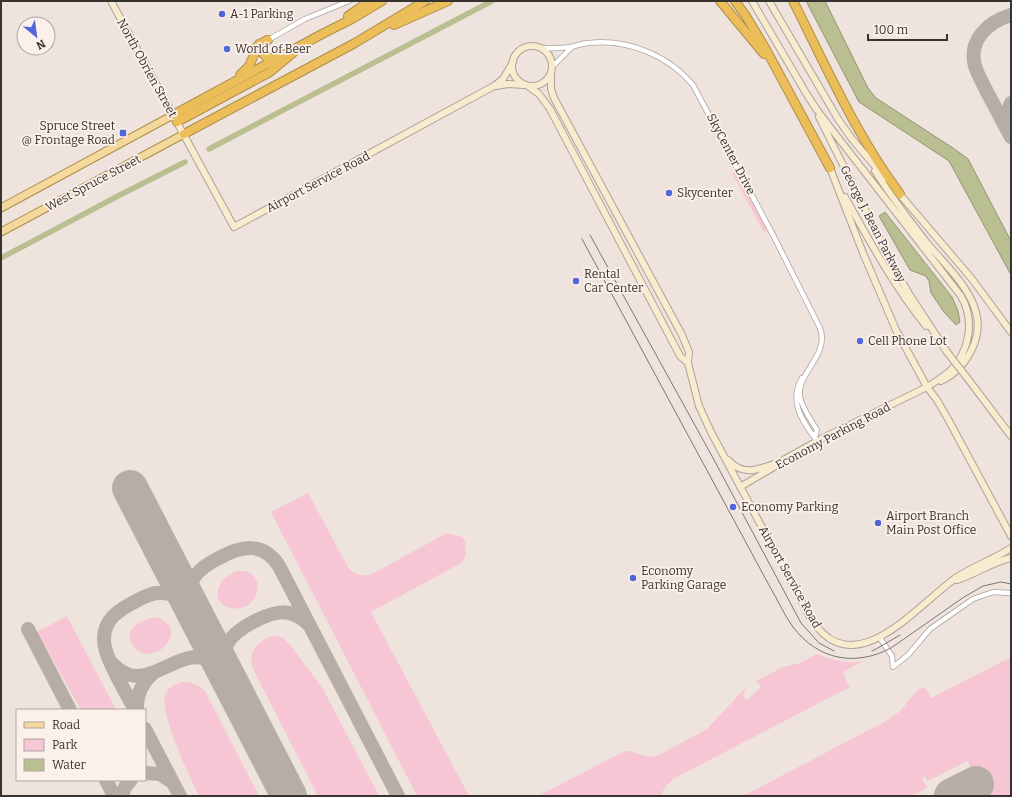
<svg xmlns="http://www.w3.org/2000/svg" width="1012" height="797" font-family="Bitter,serif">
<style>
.green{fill:#f7c6d4}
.water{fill:#babf91;stroke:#939574}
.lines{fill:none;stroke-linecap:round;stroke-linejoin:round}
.canal{stroke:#babf91;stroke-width:5.5}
.taxiway{stroke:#b6ada7;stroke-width:14}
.runway{stroke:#b6ada7;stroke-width:36}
.street-casing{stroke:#aca29b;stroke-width:6}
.secondary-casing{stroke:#aca29b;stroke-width:8}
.primary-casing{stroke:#ad8d4b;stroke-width:9}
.highway-casing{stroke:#ad8d4b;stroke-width:10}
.street{stroke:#fff;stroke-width:4.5}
.secondary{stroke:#f9ecce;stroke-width:6}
.primary{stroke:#f4d89c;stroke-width:7}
.highway{stroke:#ecbe5a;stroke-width:8}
.tram{stroke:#7d7671;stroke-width:1}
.secondary-bridge-casing{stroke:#aca29b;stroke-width:8;stroke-linecap:butt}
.secondary-bridge{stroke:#f9ecce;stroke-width:6}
.poi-dot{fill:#5265db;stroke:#fcf1ea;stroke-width:1.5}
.labels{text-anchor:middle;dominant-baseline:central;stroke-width:3.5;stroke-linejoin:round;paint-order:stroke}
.poi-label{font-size:12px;fill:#373330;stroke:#fcf1ea;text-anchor:start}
.street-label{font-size:12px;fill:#373330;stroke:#fcf1ea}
</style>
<rect width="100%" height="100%" fill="#efe4dd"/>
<path class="green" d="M736 171 766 227 765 234 732 173Z
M308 493 348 567C354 575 363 577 372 574L447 533 462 537 465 541 466 555 461 563 371 612 469 796H417L271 512Z
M236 571C270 567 261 614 231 608 216 605 214 590 223 580 227 576 232 574 236 571Z
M67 616 116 710H81L37 632Z
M156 617C192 629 155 667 136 649 119 632 140 619 156 617Z
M272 636H278L283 638 291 646 323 689 379 796H318L254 671C247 652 255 643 272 636Z
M817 654C832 660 847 664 863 661L843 672 847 683 850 687 673 779 666 786 660 796H538L625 751C636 751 647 760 659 755L707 729 746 687 743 696 747 700 761 687 756 681 783 667 800 663Z
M1011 657V796H985L967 761 928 781 925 777 922 779 927 788 912 796H743L886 721C891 717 897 714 902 709 909 701 914 690 925 687L931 698Z
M181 682C191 682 198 684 205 691L259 796H199C190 778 159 712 165 695 167 687 174 685 181 682Z"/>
<path class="water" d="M806 1H825L868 88 876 98 953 148 968 159 1011 241V275L949 161 859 102Z
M885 212 952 297 958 311 960 322 956 325 944 312 931 293 929 281 926 276 910 270 879 216Z"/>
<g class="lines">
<path class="canal" d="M209 149 492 1
M1 258 118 196 185 162"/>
<path class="taxiway" d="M1011 15C988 22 968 40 975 66 978 76 984 85 988 94 996 108 1003 123 1011 137
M1008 128 1007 114 1011 103
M191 607C185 581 197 569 219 558 241 546 263 541 279 566L398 796
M28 629 70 710
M112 663C148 704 184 631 219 668 231 681 240 704 248 720
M229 677C215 649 231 633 255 621 275 611 290 607 308 624
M135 710C127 694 104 657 104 641 103 619 119 610 136 601 144 597 152 592 162 593 174 593 183 598 191 607
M137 710C136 695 142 683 153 673
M145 729 180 796
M145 773 160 774 172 782
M106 780 114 796
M122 796 125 787 131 780"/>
<path class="runway" d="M130 488 289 796
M952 796 976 784"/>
<g class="street-casing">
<path id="street" d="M268 40 305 19 349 1
M540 48C550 49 560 48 571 47 577 46 582 43 589 43 628 39 668 55 693 85L773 235 820 328C830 356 796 373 800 397 802 408 811 420 817 430L815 437
M552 67 572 47
M802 378C789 400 801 420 815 438
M880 638 892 656 893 667 908 655 930 629 973 599 993 592 1011 593"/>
</g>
<g class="secondary-casing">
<path id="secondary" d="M111 1 234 227 494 86 503 79 513 62
M752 1 806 93
M769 1 838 119 852 139 885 178
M512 66a20 20 0 1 1 40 0a20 20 0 1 1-40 0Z
M551 75V89L554 98 682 335 689 352 688 363 699 406 711 432 810 617C853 688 917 605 957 577 974 566 994 559 1011 548
M496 86 508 84 524 85
M528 86 539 94 550 109 680 356 688 363
M819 117 896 271 911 297 947 352
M830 168 863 253 896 330 927 387 937 400 948 419 1011 536
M875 171C891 196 909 220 927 243 952 273 993 307 972 349 965 364 956 374 941 381
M897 191 972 279 1011 332
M845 197C870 242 894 286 926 326
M968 379 1011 436
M728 460C743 476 756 470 774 464
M740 487 774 467 785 459 821 439 927 387C935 382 943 377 950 371 970 351 975 320 961 296L836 135 817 110 804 90
M957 580C976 574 992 562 1011 558"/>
</g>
<g class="primary-casing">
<path id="primary" d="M1 208 173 115
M1 232 184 134"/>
</g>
<g class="highway-casing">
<path id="highway" d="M720 1 764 54
M735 1 746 16 764 46 830 168
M793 1C826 66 856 135 900 194
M348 16 370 1
M394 25 448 1
M267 40C258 52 263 59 277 58
M240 75 249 66 254 55 255 49 259 44 268 40
M173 115 322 34 352 19 382 1
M177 122 270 72 293 53
M184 134 355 43 425 1"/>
</g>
<use href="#street" class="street"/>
<use href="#secondary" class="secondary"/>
<use href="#primary" class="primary"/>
<use href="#highway" class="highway"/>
<path class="tram" d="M590 235 713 458 801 623 819 643 834 651
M582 239 770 587C778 600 784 615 793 627 818 660 855 667 891 648L964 597 983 586 1001 582 1011 584
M872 651 876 649 900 635"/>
<g class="secondary-bridge-casing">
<path id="secondary-bridge" d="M947 352 968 379"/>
</g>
<use href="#secondary-bridge" class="secondary-bridge"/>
</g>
<g class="poi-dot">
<circle cx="222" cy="14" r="4"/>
<circle cx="227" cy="49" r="4"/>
<rect x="119" y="129" width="8" height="8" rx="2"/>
<circle cx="669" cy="193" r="4"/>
<circle cx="576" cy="281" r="4"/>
<circle cx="860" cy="341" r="4"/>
<circle cx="733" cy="507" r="4"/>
<circle cx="878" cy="523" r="4"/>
<circle cx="633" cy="578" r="4"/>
</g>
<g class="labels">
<g class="poi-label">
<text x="230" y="14">A-1 Parking</text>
<text x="235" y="49">World of Beer</text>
<text x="115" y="126" text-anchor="end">Spruce Street<tspan x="115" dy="14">@ Frontage Road</tspan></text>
<text x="677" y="193">Skycenter</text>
<text x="584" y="274">Rental<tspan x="584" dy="14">Car Center</tspan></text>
<text x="868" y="341">Cell Phone Lot</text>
<text x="741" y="507">Economy Parking</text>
<text x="886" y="516">Airport Branch<tspan x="886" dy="14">Main Post Office</tspan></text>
<text x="641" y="571">Economy<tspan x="641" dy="14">Parking Garage</tspan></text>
</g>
<g class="street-label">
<text transform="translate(147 68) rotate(61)">North Obrien Street</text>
<text transform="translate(731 154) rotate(62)">SkyCenter Drive</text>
<text transform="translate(318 182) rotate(-28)">Airport Service Road</text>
<text transform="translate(93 183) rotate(-28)">West Spruce Street</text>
<text transform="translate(873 224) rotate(63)">George J. Bean Parkway</text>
<text transform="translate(833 436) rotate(-28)">Economy Parking Road</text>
<text transform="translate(790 577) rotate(61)">Airport Service Road</text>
</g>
</g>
<rect width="1012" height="797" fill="none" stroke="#373330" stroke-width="4"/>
<rect x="16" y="709" width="130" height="72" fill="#fcf1ea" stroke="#ada5a0"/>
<rect x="24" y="722" width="20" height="6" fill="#f4d89c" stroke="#ada5a0"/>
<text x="52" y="729" font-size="12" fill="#373330">Road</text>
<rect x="24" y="739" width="20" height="12" fill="#f7c6d4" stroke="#ada5a0"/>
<text x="52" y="749" font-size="12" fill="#373330">Park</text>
<rect x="24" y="759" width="20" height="12" fill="#babf91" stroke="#ada5a0"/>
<text x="52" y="769" font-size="12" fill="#373330">Water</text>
<g transform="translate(36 36) rotate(151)"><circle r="19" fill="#fcf1ea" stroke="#ada5a0"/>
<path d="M0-3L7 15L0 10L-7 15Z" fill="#5265db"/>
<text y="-6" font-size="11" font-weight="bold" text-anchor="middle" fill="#373330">N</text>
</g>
<path d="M868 34v6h79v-6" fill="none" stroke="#373330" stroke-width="2"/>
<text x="874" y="34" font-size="12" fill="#373330" stroke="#fcf1ea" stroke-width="3" paint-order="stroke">100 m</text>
</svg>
